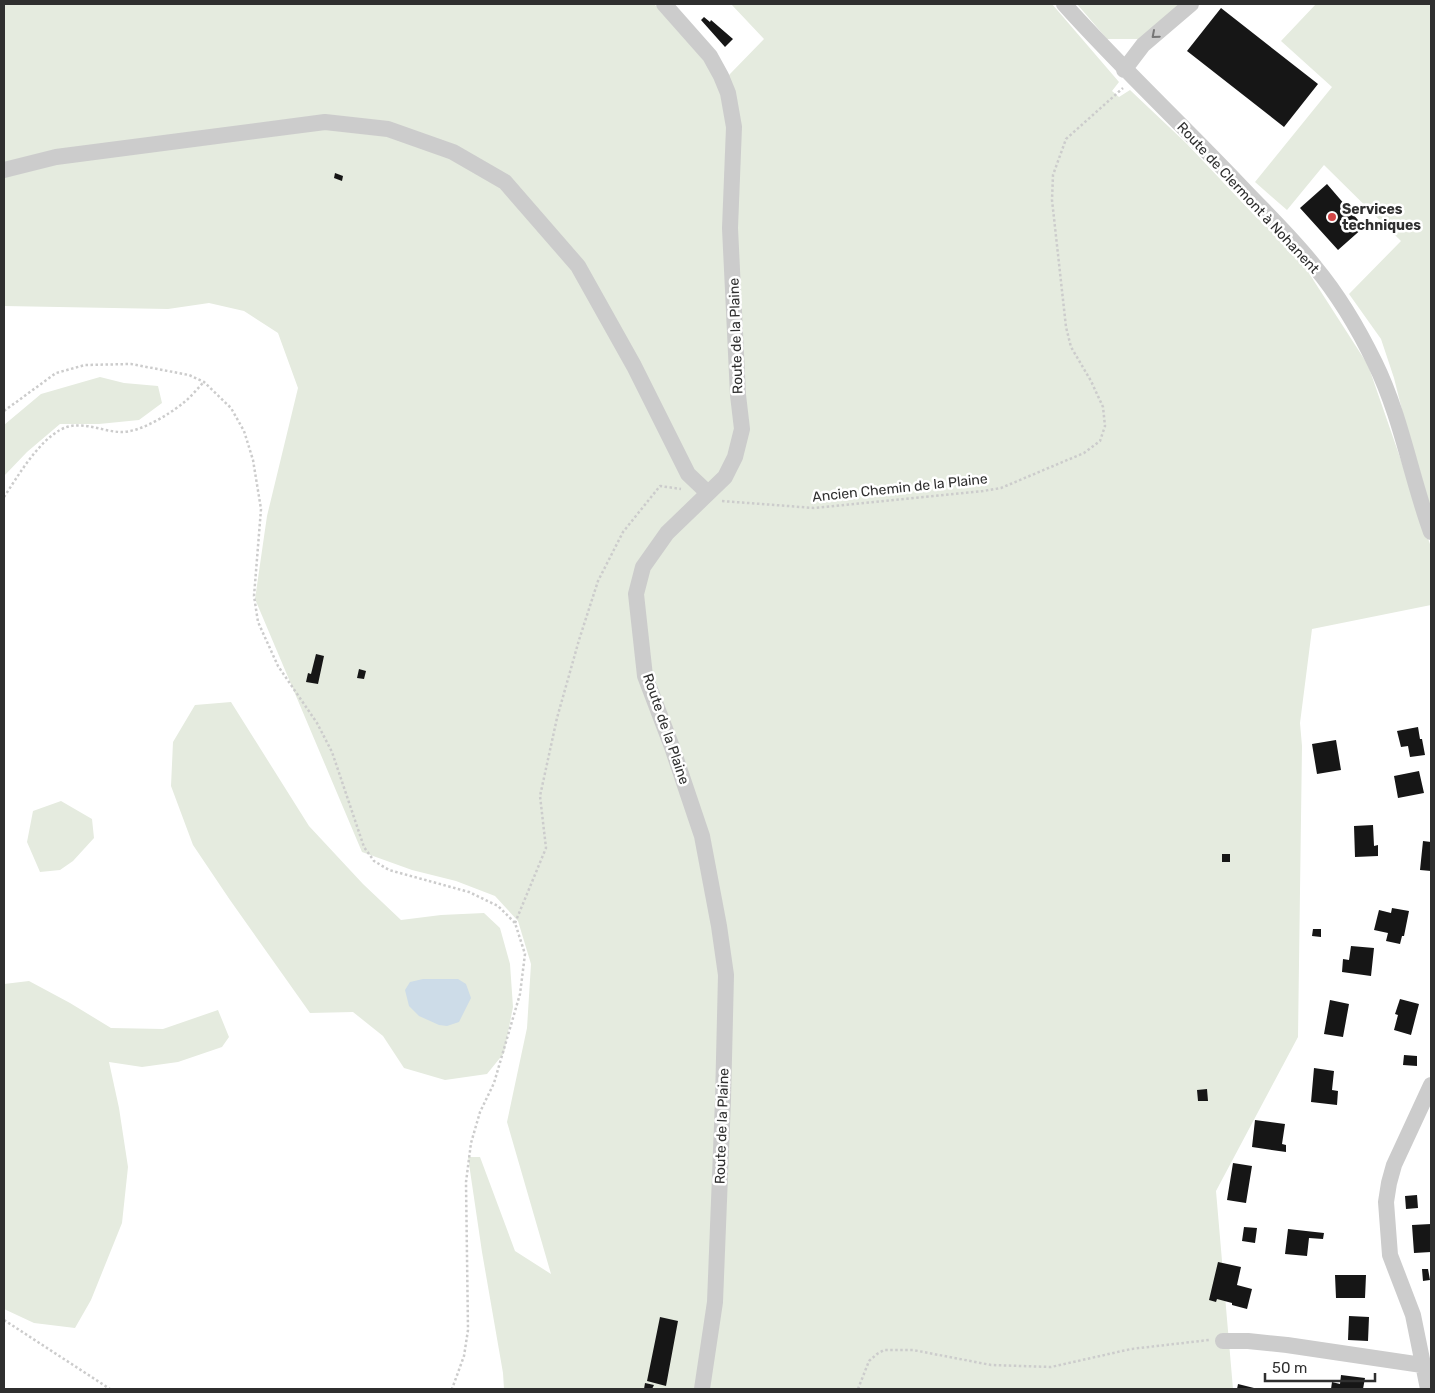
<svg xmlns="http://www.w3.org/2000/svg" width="1435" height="1393" font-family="Rubik,sans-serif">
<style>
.green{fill:#e5ebdf}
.water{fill:#cddce8}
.building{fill:#161616}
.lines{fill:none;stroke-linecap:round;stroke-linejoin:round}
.path{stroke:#ccc;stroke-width:2.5;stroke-dasharray:2.5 2.5;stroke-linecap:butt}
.minor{stroke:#ccc;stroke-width:16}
.oneway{stroke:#767676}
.poi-dot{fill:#d24647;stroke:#fff;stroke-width:2}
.labels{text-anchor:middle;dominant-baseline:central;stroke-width:5;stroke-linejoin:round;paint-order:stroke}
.street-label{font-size:14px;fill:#2f2f2f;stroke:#fff}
.poi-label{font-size:14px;font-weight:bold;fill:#2f2f2f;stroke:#fff;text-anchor:start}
</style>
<rect width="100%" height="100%" fill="#fff"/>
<path class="green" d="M4 4H654L729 75 764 39 731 4H1052L1119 82 1112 91 1119 97 1130 90 1187 144 1256 217 1296 253 1368 365 1431 547V605L1312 629 1300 723 1302 746 1298 1037 1216 1191 1233 1389H504L503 1373 482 1252 468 1157H480L515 1251 551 1274 507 1122 527 1028 531 964 518 921 495 896 456 881 412 870 362 852 255 599 267 516 298 388 278 333 244 311 209 303 168 309 4 306Z
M1077 4H1180L1142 39H1107Z
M1316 4H1431V509L1405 422 1394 378 1381 339 1349 294 1401 241 1324 165 1287 210 1255 182 1332 87 1281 41Z
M100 377 124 383 158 386 162 403 139 420 99 424H60L27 452 4 476V425L41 394Z
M231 702 309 826 363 884 401 920 441 915 484 913 500 928 510 964 513 1007 504 1053 487 1074 445 1080 404 1068 383 1036 353 1012 310 1013 230 900 193 845 171 786 173 742 195 705Z
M61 801 92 819 94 838 73 861 60 870 40 872 27 842 33 811Z
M29 981 70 1003 111 1028 163 1029 218 1010 229 1037 222 1047 178 1062 142 1067 109 1062 119 1108 128 1167 122 1223 91 1300 75 1328 34 1323 4 1309V984Z"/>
<path class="water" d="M423 979H458L466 984 471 998 459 1022 447 1026 439 1025 419 1016 409 1006 405 990 410 982Z"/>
<path class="building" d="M1221 8 1318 84 1284 127 1187 51Z
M704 17 710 22 711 20 733 39 725 47 701 20Z
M335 173 343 176 342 181 334 178Z
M1327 184 1364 227 1338 250 1300 208Z
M316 654 324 656 318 684 306 682 308 673 311 674Z
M359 669 366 671 364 679 357 678Z
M1418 727 1420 739H1422L1425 755 1410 757 1408 746 1401 747 1397 731Z
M1336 740 1341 770 1317 774 1312 744Z
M1419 771 1424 793 1398 798 1394 776Z
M1373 825 1374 846 1378 845V856L1355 857 1354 826Z
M1423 841 1431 842V871L1420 870Z
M1222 854H1230V862H1222Z
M1392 908 1409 911 1404 936H1402L1400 944 1386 941 1388 933 1374 930 1379 910 1391 913Z
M1313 929H1321V937L1312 936Z
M1351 946 1374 948 1371 976 1342 972 1343 959 1349 960Z
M1400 999 1419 1004 1411 1035 1394 1030 1398 1015 1395 1014Z
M1330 1000 1349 1004 1343 1037 1324 1034Z
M1404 1055 1417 1056V1066L1403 1065Z
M1314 1068 1334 1071 1332 1090 1338 1091 1337 1105 1311 1102Z
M1207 1089 1208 1101H1198L1197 1090Z
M1255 1120 1285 1124 1282 1144 1286 1145V1152L1252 1147Z
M1233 1163 1252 1166 1246 1203 1227 1200Z
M1417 1195 1418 1208 1406 1209 1405 1196Z
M1431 1224V1252L1414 1253 1412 1225Z
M1244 1227 1257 1228 1255 1243 1242 1241Z
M1288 1229 1324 1233 1323 1239 1309 1238 1307 1256 1285 1254Z
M1218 1262 1241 1267 1237 1285 1252 1289 1247 1309 1232 1305V1303L1217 1299 1216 1302 1209 1300Z
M1422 1269H1428L1430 1280 1423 1281Z
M1335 1275H1366L1365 1298H1336Z
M1349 1316 1369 1317 1368 1341 1348 1340Z
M660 1317 678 1321 666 1386 647 1381Z
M1341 1375 1365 1378 1363 1389H1331L1332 1382 1340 1384Z
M645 1383 654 1385 652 1389H644Z
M1238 1384 1258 1389H1237Z"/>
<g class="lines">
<path class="path" d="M4 411 56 373 85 365 131 364 189 375 204 382 231 408 244 431 253 460 261 509 254 596 258 622 278 666 317 723 332 752 364 847 374 861 389 870 469 892 498 906 515 923 525 954 520 994 494 1083 480 1112 471 1143 466 1182 468 1330 464 1356 452 1389
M4 497C18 476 37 443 60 430 79 419 100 431 120 432 139 433 168 415 182 404 190 398 197 389 204 382
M722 501 814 508 983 491 1001 488 1084 453 1100 441 1105 426 1103 407 1091 381 1071 347 1066 327 1052 200 1053 175 1066 139 1123 88
M515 923 546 848 540 796 557 718 579 640 598 581 623 532 660 486 681 489
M4 1320 110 1389
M858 1389 869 1361 877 1354 884 1350H913L991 1365 1051 1367 1131 1349 1209 1340"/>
<path class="minor" d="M664 4 710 56 721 76 728 93 734 127 730 228 738 395 742 429 735 457 725 477 667 533 643 567 636 594 645 676 672 747 702 836 719 926 726 975 723 1100 715 1302 702 1389
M1064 4C1122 69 1186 128 1246 192 1269 216 1294 240 1315 267 1339 296 1359 330 1375 363 1401 416 1411 477 1431 532
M1124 70 1143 45 1191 4
M4 170 56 157 325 122 388 129 453 152 505 182 578 266 634 366 688 474 708 493
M1223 1341H1248L1287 1345 1422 1365
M1428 1389 1413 1315 1390 1255 1386 1202 1389 1183 1394 1165 1431 1085"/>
</g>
<defs><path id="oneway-chevron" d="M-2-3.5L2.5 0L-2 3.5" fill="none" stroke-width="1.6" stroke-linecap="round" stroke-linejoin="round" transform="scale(1.25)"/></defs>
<use class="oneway" href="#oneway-chevron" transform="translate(1155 35) rotate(139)"/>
<circle class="poi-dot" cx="1332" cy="217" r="5"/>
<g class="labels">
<g class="street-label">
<text transform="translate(1248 198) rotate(47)">Route de Clermont à Nohanent</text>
<text transform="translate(736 336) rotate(-92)">Route de la Plaine</text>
<text transform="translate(900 488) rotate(-6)">Ancien Chemin de la Plaine</text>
<text transform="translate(666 729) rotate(71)">Route de la Plaine</text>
<text transform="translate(722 1126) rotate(-88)">Route de la Plaine</text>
</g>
<g class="poi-label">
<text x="1342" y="209">Services<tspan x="1342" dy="16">techniques</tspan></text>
</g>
</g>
<rect width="1435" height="1393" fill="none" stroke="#2f2f2f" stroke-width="10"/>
<path d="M1265 1373v8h110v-8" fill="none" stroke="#2f2f2f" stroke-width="2.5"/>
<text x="1272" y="1373" font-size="15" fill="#2f2f2f" stroke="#ffffff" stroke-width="4" paint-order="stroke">50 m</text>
</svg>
